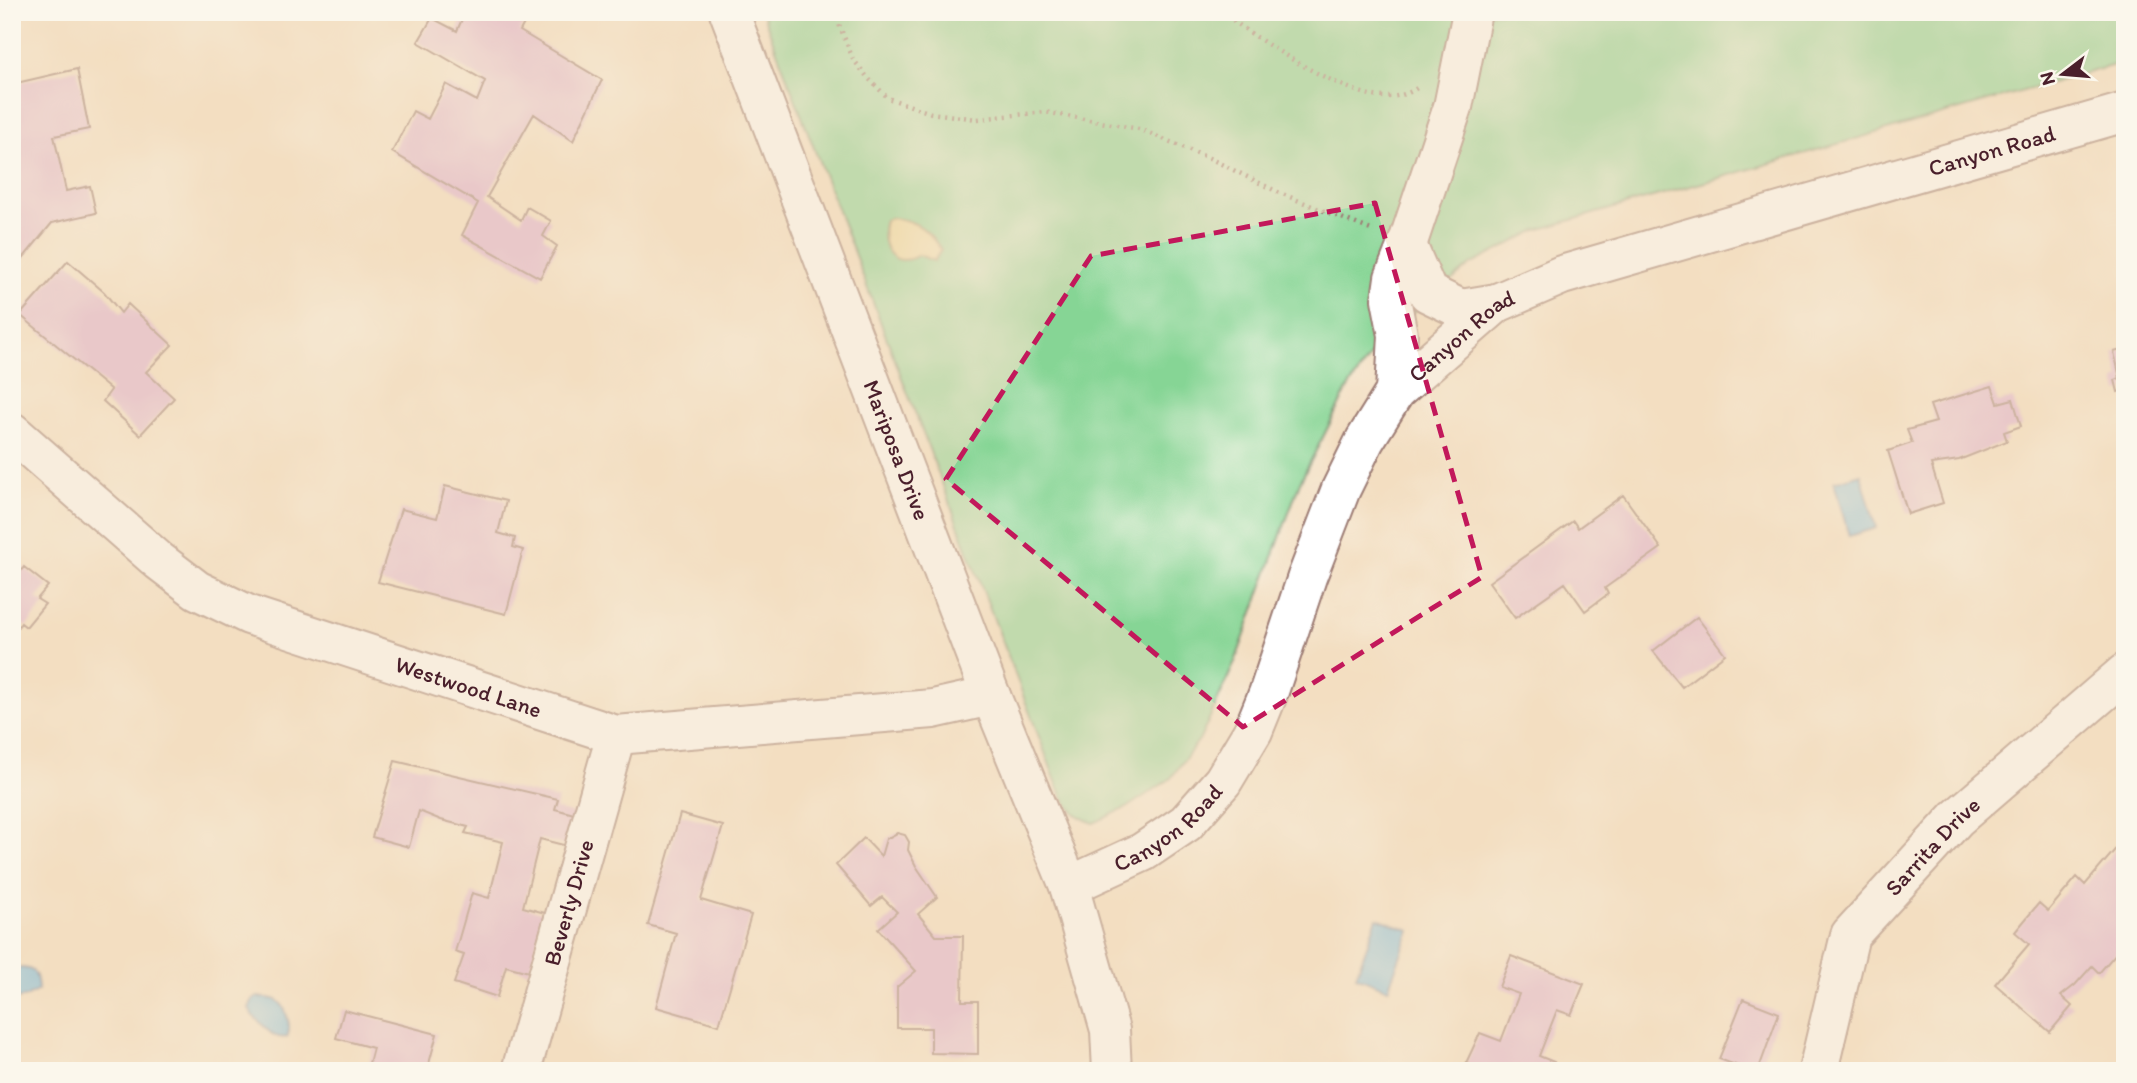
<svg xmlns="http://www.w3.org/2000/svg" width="2137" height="1083" font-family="Itim,sans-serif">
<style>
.green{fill:#86d595;stroke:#687a60;stroke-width:2}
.sand{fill:#eeda9e;stroke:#9c7c64;stroke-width:2}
.water{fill:#67b5e1;stroke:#586a86;stroke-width:2}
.building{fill:#deaed3}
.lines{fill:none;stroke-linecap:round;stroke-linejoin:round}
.minor-casing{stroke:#9e7e76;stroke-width:42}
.path{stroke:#9e7e76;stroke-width:4.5;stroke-dasharray:2 5;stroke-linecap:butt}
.minor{stroke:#fff;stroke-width:38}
.marked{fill:none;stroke:#c2185b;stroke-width:5;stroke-dasharray:14 9;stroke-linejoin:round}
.labels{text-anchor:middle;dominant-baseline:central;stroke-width:6;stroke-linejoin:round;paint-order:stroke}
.street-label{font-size:23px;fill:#4a1f2b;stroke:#fbf7ec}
</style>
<rect width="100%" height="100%" fill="#fbf7ec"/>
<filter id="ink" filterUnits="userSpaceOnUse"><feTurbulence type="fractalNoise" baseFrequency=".0143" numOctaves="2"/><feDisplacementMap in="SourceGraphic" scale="14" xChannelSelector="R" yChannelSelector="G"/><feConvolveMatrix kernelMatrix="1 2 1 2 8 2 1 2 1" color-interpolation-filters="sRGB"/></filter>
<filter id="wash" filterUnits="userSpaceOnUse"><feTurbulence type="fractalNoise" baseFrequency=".00686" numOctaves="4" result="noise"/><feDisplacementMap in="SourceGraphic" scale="28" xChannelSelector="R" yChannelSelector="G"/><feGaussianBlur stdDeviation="1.57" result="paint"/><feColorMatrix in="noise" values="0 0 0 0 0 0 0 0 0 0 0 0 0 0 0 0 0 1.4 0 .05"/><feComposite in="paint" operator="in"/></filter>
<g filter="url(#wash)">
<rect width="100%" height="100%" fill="#f3dec1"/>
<path class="green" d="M762 12H2125V62L1537 230 1470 265 1381 340 1347 390 1300 482 1235 662 1201 737 1170 779 1126 808 1094 823C1072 816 1066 805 1057 784Z"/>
<path class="sand" d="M892 218C916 220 929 230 941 250L934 261 919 255C891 271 878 244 885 220Z"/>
<path class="water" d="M1861 474 1876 528 1849 536 1834 482Z
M1377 918 1410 930 1388 989 1356 976Z
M16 968C35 967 37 972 38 990L26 997 12 1000V971Z
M258 997C263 998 271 998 276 1000 286 1004 292 1028 287 1037 272 1041 263 1023 252 1015L249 1008 253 999Z"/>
<g id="blocks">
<path class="building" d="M465 12H530L520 31 602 80 573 141 534 114 487 197 521 220 527 207 551 221 543 236 557 246 540 278 462 235 478 203 392 152 413 111 428 119 446 84 477 101 485 81 418 42 432 18 457 31Z
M77 69 89 129 54 136 66 191 90 186 96 213 52 223 15 268 12 266V84Z
M68 261 104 292 121 313 128 304 172 345 146 372 174 398 140 435 103 401 111 390 20 315Z
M2125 349V390L2118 392 2115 380 2120 378 2114 352Z
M1992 386 1998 403 2013 399 2021 426 2004 432 2007 441 1959 460 1931 464 1943 503 1908 514 1888 451 1912 443 1907 430 1936 422 1930 405Z
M445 486 506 501 498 533 515 538 513 547 523 550 506 614 378 582 401 509 437 518Z
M1623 495 1661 548 1605 588 1608 594 1585 611 1565 583 1515 618 1489 582 1573 521 1578 528Z
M24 567 48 586 37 599 45 604 26 627 21 623 12 634V579L14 580Z
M1697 617 1725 654 1682 687 1653 651Z
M395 761 558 799 555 809 578 815 571 847 540 839 523 907 545 913 529 972 506 966 497 997 454 983 464 955 455 952 472 893 489 898 503 842 465 833 468 827 441 820 419 811 409 847 372 837Z
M680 814 723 826 701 900 751 915 719 1025 656 1007 676 933 648 925Z
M897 833 905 835 909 842 908 850 916 866 937 897 918 914 936 936H963L962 1001H978V1054L931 1053V1028H897V987L916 971 878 929 897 912 882 897 871 906 836 865 864 838 881 856 886 839Z
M2125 838V943L2099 973 2092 966 2075 985 2061 996 2072 1006 2050 1032 1995 984 2029 944 2015 932 2039 903 2048 911 2077 877 2085 885Z
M1511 956 1584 984 1571 1015 1557 1010 1539 1056 1554 1062 1550 1071H1485L1466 1063 1480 1033 1501 1041 1519 994 1499 987Z
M1743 999 1779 1013 1758 1071H1752L1719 1059Z
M344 1010 437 1034 427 1071H367L373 1048 336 1038Z
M12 1058 24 1071H12Z"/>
</g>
</g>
<g filter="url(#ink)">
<use href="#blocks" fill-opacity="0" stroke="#9e7e76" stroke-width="2"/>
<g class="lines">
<g class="minor-casing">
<g id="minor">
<path id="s1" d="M729 12 991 696 1069 886 1110 1030 1112 1071"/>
<path d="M1407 245 1428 293 1461 309 1497 303"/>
<path d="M1395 392 1398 335 1391 299 1394 278 1407 245 1453 107 1472 12"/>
<path id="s2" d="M12 432 159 561 197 590 249 615 616 735 933 709 991 696"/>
<path id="s3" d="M1069 886 1143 852 1186 823 1223 781 1253 731 1268 694 1307 577 1341 489 1365 440 1395 392 1497 303 1562 275 2125 112"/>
<path id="s4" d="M521 1071 616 735"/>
<path id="s5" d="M1818 1071 1850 935 1957 818 2125 673"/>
</g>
</g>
<path class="path" d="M834 12 853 59 868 78 888 98 931 113 977 119 1045 112 1139 129 1209 158 1280 193 1371 230
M1222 12C1257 40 1327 84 1370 95 1385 99 1404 97 1417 88"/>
<use href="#minor" class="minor"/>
</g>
</g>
<path d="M0 0H2137V1083H0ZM1375 203 1482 577 1243 727 946 479 1091 256Z" fill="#f3dec1" fill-opacity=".55" fill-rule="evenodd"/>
<path class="marked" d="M1375 203 1482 577 1243 727 946 479 1091 256Z"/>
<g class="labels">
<g class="street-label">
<text stroke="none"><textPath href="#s3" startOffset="1270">Canyon Road</textPath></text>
<text stroke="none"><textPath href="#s3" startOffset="704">Canyon Road</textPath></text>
<text stroke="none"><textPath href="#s1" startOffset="469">Mariposa Drive</textPath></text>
<text stroke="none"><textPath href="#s2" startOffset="532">Westwood Lane</textPath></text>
<text stroke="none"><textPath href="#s3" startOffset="116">Canyon Road</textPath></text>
<text stroke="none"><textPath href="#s5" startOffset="261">Sarrita Drive</textPath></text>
<text stroke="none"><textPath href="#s4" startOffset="175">Beverly Drive</textPath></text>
</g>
</g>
<rect width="2137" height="1083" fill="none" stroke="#fbf7ec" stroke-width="42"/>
<g transform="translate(2063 74) rotate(254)" stroke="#fbf7ec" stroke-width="5" paint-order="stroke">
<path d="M0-5L12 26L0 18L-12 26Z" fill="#4a1f2b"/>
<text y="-10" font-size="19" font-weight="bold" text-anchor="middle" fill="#4a1f2b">N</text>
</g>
</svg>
